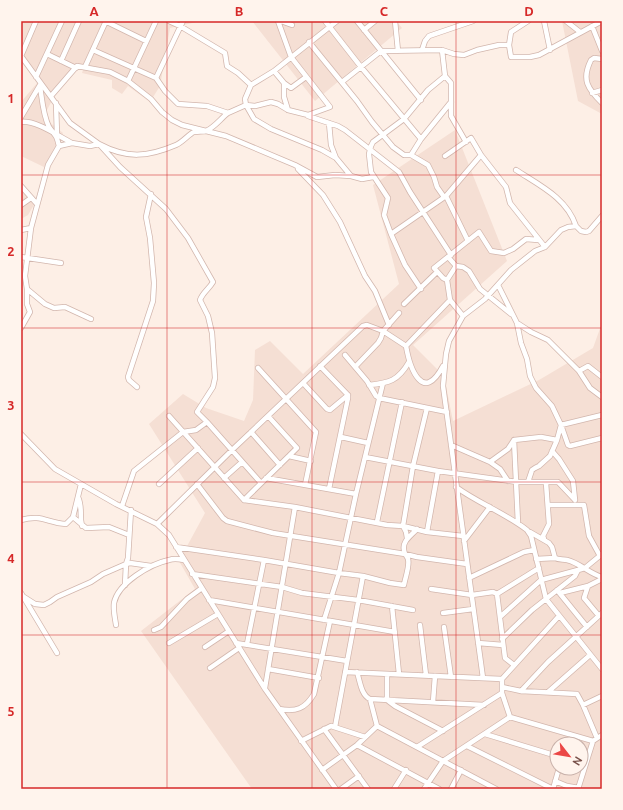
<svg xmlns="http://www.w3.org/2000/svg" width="623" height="810" font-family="Ubuntu,sans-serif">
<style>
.residential{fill:#f5dfd4;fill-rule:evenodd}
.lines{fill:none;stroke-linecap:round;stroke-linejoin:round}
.minor-casing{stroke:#d2b6ad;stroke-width:6}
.minor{stroke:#fff;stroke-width:4.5}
.grid{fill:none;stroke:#d62828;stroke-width:1;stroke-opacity:0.55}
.neatline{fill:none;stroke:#d62828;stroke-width:1.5}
.grid-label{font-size:13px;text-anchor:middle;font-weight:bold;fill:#d62828}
</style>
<rect width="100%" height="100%" fill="#fdefe6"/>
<path class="residential" d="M21 21H201L170 28 160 86 150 102 128 86 122 94 112 88V80L82 73 83 70H77L74 73 54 97 43 117 63 133 44 167 21 156V102L38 82 21 59Z
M252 21H396L402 28 315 101Z
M562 21H602V114L578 101Z
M455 130 507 261 413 345 444 376 453 421 539 380 593 348 602 323V789H252L141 631 195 589 179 561 205 513 149 424 183 394 206 408 244 421 253 400 255 350 270 341 303 374 399 284 373 185ZM557 744H581V768H557Z
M21 188 35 203 28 215 21 219Z"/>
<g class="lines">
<g class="minor-casing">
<path id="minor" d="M36 21 21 56 70 123 99 144 120 167 166 209 188 238 213 282C209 289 203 292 200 300L208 316 212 333 215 378 213 387 197 412 207 422
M105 21 146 41
M169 21 180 26 225 53 227 66 238 73 251 85
M281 21 292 25
M325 21 361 67 421 139
M337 21 274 71 251 85 245 99 246 105 254 119 271 129 322 150 336 158 351 176 362 179 373 177
M357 21 421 100
M395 21 398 51
M544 21 550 50
M566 21 580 32
M592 26 602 51
M364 30 375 21
M309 42 357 101 372 122 393 147 404 155H411L428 165 434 177 437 187 444 197
M509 45 511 32 528 21
M93 50 156 78 183 21
M422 50 425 41 429 36 473 21
M442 50 445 76 451 83V116L466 142
M47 54 76 68
M602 59 594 58 591 60C581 80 588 89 602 103
M61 61 79 21
M85 67 106 21
M274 71 284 83V97L288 110
M36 77 62 21
M156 78 165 91 178 104 207 106 228 113 246 105 255 106 271 102 278 104 288 110 308 115 330 107 291 57 278 21
M128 81 156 21
M342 82 381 51 442 50 454 54 464 55 477 50 499 45H509L511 57H530L539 55 602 21
M284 83 291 88 306 77
M40 86C42 99 43 115 49 127 55 136 56 133 59 146
M592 93 602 90
M51 96 77 66 110 72 128 81 151 99 162 112 172 120 182 125 226 136 295 165 317 177 335 175 351 176
M56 103 57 135
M308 116 338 126 345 130 399 172 410 192 451 255
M21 117 40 85
M21 122C36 120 58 136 72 143
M329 123 331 145 336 158
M411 155 421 139 451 102
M445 156 471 138 481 155 506 187 510 203 545 247
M298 169 323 195 340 222 365 276 375 291 389 325
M516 170C539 185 567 198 576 226
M21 186 37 204
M446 196 468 241
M21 205 31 198
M21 230 31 228
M391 234 384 215 388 198 371 172 369 154 371 146 373 142 404 119 428 90 445 76
M21 257 61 263
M448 257 456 266 463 267 469 271 480 289 511 314
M447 280 456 266
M498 285 517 323 521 343 527 359 530 376 536 388 552 406 561 425 568 445 570 446 602 438
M27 289 45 304 54 308 65 307 91 319
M421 289 405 265 391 234 446 196 481 155
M404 304 437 272
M463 316 450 300 447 280 443 278 434 268 479 232 491 251 504 253 513 249 526 239 538 240
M517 323 531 332 548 340 579 371 588 366 602 377
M21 328 30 312 27 304V289L25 276 31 228 48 165 59 146 72 143 90 146 99 144C127 159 148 157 176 145 183 142 189 134 194 132 198 131 203 132 206 131 215 127 221 118 228 113
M406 346 450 300
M345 355 367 381 376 396 379 398 447 412
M320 366 348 395V398L329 489
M355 367 378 343 381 338 383 331 399 313
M258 368 316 432 305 485
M579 371 590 388 602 397
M303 383 327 409 330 410 348 395
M383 383 356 494 339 573 363 576 390 583 404 585C405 578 410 566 408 559 407 556 404 554 404 550 402 541 411 536 417 529
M369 385C389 383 398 381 409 362
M137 387 129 380 128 377 153 301 154 283 150 238 146 217 151 194
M169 416 244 500 297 448 268 416
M251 432 280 465
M21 434 55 469 116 504 157 524 169 535 265 689 336 789
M341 437 368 443
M514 440 541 437 557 440 550 456 539 466 535 468 532 470 528 482
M514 440 518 523
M557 440 561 425 602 415
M451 445 490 462 500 469 508 481
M552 451 559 459 573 481 575 500
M289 456 311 461
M365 457 438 471
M490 462 508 449 514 440
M224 478 242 462
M266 478 356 494
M159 484 198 448
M197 484 223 518 227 521 273 533 405 554 417 557 467 564
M456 487C478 503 505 513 527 530L531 536 546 599 602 669
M78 497C83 508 79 515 82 526
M244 500 295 507 387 525 403 526 427 532 463 536
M548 505H584L589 536 600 556
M122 506 134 471 183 432 196 430 207 422 261 483
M73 517 86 528 109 527 129 535
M21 520C42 514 47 523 66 524L73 517 81 484
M377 522 402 402
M157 524 231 451 363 326 367 325 383 331 406 346C410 369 423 404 443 366
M427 532 438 471 517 482H558L575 500
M530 532 549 543 552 547 555 558C559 560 563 559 567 560 580 563 590 574 602 577
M407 538 406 532 403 526 413 466 427 408
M544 539 543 536 549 524 546 483
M464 541 490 507
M176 547 264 560 339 573 324 620
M536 559 555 558
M192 574 282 587 302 593 358 600 413 610
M469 578 524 552 534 550
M125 585 126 564 130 563 151 566
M431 589 472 595 493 592 497 594
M557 590 587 627
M21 593 57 653
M560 593 588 586
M497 594 505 658 514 665
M497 594 539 568
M24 597 35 604 44 605 50 602 57 597 91 582 103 574 126 564 128 558 131 510
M209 600 395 632
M392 606 399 674
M443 613 473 609
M599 616 584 598 588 586 602 579
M500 617 541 580 578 570
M116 625C115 618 113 610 114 603 118 583 150 564 169 560 174 558 179 559 184 560
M420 625 426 675
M444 627 451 677
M154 630 161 627 187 599 202 588
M502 639 532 610 575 576 578 570 585 568 602 554
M169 643 218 614
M236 643 347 661
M478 643 503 645
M247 644 264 560
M205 647 229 631
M210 668 239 648
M268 669 319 678
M345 672 502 679
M357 672C360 681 361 695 370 699L484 705
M387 674V700L395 706 443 731
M483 678 443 386 446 354 449 341 463 316 485 299 511 270 535 251 545 247 561 230 568 227 576 226 581 231 586 232 589 231 602 216
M502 687 521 691 577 694 583 705 597 738
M265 688 295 507
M521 691 548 662 602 613
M548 692 590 655
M370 699 377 726 496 789
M433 702 435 676
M583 705 602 696
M279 709C296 712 305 709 314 694L330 621
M510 717 502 693V679L559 616
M335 727 363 576
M324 729 368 789
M485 734 557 756
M301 741 331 726 365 737
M357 745 439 789
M467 746 553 789
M417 747 502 693
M322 770 357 745 377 726
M555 781 567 786 579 788
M341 789 359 776
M394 789 406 770
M424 789 443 761 510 717 593 741
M451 789 461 770
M553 789 559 768
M578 789 593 741 602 735"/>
</g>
<use href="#minor" class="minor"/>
</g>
<path class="grid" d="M167 21V789M312 21V789M456 21V789M21 175H602M21 328H602M21 482H602M21 635H602"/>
<rect width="623" height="810" fill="none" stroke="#fff4ed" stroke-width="44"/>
<g transform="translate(569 756) rotate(121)"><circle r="19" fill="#fff4ed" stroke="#c9b2ab"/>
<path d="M0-3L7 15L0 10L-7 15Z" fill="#eb4746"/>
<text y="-6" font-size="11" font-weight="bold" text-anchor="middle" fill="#785049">N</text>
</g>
<rect x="22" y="22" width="579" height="766" class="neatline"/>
<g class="grid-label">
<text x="94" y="16">A</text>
<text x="239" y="16">B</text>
<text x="384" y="16">C</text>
<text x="529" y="16">D</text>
<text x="11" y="103">1</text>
<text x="11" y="256">2</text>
<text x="11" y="410">3</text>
<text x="11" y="563">4</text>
<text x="11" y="716">5</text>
</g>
</svg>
